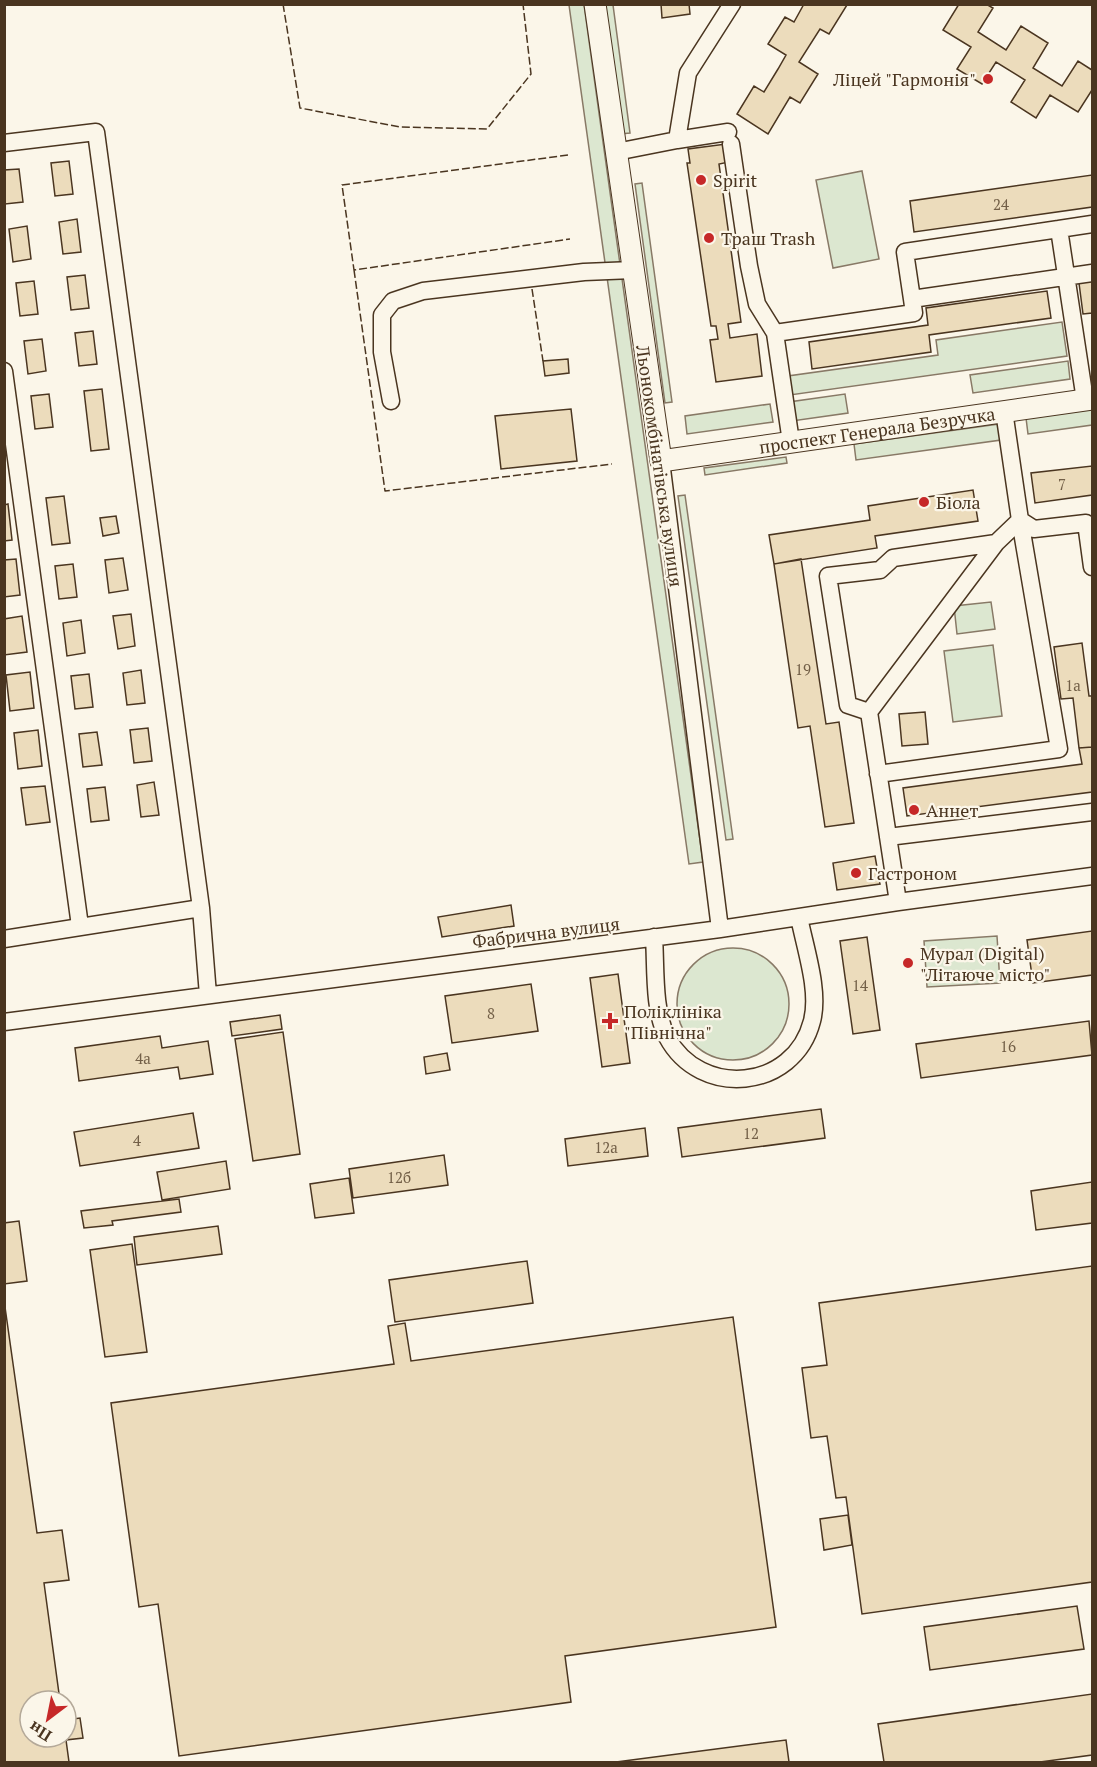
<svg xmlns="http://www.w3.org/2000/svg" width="1097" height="1767" font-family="'PT Serif',serif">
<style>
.green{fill:#dce7d0;stroke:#887966;stroke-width:1.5}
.building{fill:#ecdcbc;stroke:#4a3520;stroke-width:1.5}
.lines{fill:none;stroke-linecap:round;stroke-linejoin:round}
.minor-casing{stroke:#4a3520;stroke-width:19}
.major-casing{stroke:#4a3520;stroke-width:23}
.minor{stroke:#fbf6e9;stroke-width:16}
.major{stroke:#fbf6e9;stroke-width:21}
.fence{stroke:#4a3520;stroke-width:1.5;stroke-dasharray:8 3;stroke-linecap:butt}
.poi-dot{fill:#c62828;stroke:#fbf6e9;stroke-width:2}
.labels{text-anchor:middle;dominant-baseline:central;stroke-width:4.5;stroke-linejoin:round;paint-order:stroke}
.number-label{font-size:15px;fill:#725f47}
.poi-label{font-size:18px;fill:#4a3520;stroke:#fbf6e9;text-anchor:start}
.street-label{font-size:18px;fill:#4a3520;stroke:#fbf6e9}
</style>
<rect width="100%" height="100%" fill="#fbf6e9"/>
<path class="green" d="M569 5H584L703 862 689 864Z
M603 5H613L630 133 620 134Z
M862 171 879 259 833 268 816 180Z
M642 183 672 402 665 403 635 184Z
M1062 322 1067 356 790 395 788 376 938 355 936 340Z
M1068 361 1070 379 973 393 970 375Z
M845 394 848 413 792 421 789 402Z
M770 404 773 422 687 434 685 416Z
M1092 408V425L1028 434 1026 418Z
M999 424 1001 440 856 460 854 444Z
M786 457 787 463 705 475 704 468Z
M685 495 733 839 726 840 678 496Z
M991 602 995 629 957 634 954 606Z
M993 645 1002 716 953 722 944 651Z
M997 936 1000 983 927 987 924 941Z
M677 1004a56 56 0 1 1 112 0a56 56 0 1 1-112 0Z"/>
<path class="building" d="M661 4H689L690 14 662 18Z
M804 4 847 5 829 34 820 29 799 62 818 74 800 103 790 97 768 134 737 114 754 86 764 92 778 69 786 55 768 44 785 17 794 22Z
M959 4H986L993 8 978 32 1006 50 1021 26 1048 43 1033 68 1062 86 1078 61 1092 70V90L1078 112 1050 95 1036 118 1011 102 1025 80 996 62 982 84 957 69 971 47 943 30Z
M726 144 729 162 719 164 741 322 728 324 730 338 757 334 762 376 716 382 710 340 718 339 716 326H711L687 163H690L688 149Z
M69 161 73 194 55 196 51 163Z
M19 169 23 202 5 204 4 170Z
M1092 175V207L914 232 910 201Z
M77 219 81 252 63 254 59 222Z
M27 226 31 259 13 262 9 229Z
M85 275 89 308 71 310 67 277Z
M34 281 38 314 20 316 16 283Z
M1092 281V313L1083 314 1079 283Z
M1047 291 1051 318 929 335 931 352 812 369 809 342 928 325 926 308Z
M93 331 97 364 79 366 75 333Z
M42 339 46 371 28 374 24 341Z
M568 359 569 373 545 376 543 361Z
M102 389 109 449 91 451 84 391Z
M49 394 53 427 35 429 31 396Z
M571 409 577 461 501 469 495 416Z
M1092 466V495L1035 503 1031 473Z
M973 490 978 521 875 536 877 548 774 564 769 535 870 520 868 506Z
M64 496 70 543 52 545 46 498Z
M8 504 12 540 4 541V505Z
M116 516 119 533 103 536 100 518Z
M123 558 128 590 109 593 105 560Z
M16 559 20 595 4 597V560Z
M801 559 826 724 839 722 854 823 825 827 810 726 798 728 774 564Z
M73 564 77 597 59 599 55 566Z
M131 614 135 646 118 649 113 616Z
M22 616 27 652 4 655V619Z
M81 620 85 653 67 656 63 623Z
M1082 643 1089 696H1092V747L1079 748 1073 698 1061 699 1054 647Z
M141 670 145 703 127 705 123 673Z
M30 672 34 708 10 711 6 675Z
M89 674 93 707 75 709 71 676Z
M925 712 928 744 902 746 899 714Z
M148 728 152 761 134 763 130 730Z
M38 730 42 766 18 769 14 733Z
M97 732 102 765 83 767 79 734Z
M1092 747V792L907 816 903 788 1082 764 1079 748Z
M154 782 159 815 141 817 137 785Z
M45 786 50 822 26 825 21 788Z
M105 787 109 820 91 822 87 789Z
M875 856 880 884 837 890 833 863Z
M511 905 514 926 442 937 438 917Z
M1092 931V975L1033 983 1027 940Z
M867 937 880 1030 853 1034 840 941Z
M618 974 630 1063 602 1067 590 978Z
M531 984 538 1031 452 1043 445 996Z
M280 1015 282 1029 232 1036 230 1022Z
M1089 1021 1092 1055 921 1078 916 1044Z
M283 1032 300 1154 253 1161 235 1039Z
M160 1036 162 1048 208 1041 213 1074 180 1079 178 1067 79 1081 75 1048Z
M447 1053 450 1070 426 1074 424 1057Z
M821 1109 825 1138 682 1157 678 1128Z
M193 1113 199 1148 80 1166 74 1132Z
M645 1128 648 1156 568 1166 565 1139Z
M444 1155 448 1185 353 1198 349 1169Z
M226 1161 230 1189 162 1200 157 1172Z
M349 1178 354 1213 315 1218 310 1184Z
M1092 1182V1223L1036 1230 1031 1191Z
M179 1199 181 1212 112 1221 113 1225 84 1228 81 1211Z
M19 1221 27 1281 4 1284V1223Z
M218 1226 222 1254 137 1265 134 1237Z
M132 1244 147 1352 105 1357 90 1250Z
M527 1261 533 1303 395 1322 389 1280Z
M1092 1266V1582L862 1614 846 1497 836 1498 827 1436 811 1438 802 1368 827 1365 819 1303Z
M4 1300 37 1533 62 1530 69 1580 44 1583 60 1701H30V1737H66V1720L80 1718 83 1738 66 1740 69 1762H4Z
M733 1317 776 1627 565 1656 571 1702 179 1756 158 1604 139 1607 111 1403 394 1364 388 1326 405 1323 411 1361Z
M848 1515 852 1545 824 1550 820 1519Z
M1077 1606 1084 1649 930 1670 924 1627Z
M1092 1694V1755L1040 1762H884L878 1724Z
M786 1740 789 1762H616Z"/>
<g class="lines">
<g class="minor-casing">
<path id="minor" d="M677 140 728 132
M4 143 96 132 201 908 4 939
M731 144 749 266 757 304 775 333
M616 152 677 140 688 73 732 4
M1059 229 1092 224
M912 299 905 252 1059 229 1085 400
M4 371 80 926
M391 401 382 352V315L393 301 423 291 584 272 633 270
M791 442 775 333 914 313 912 299 1092 273
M661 461 720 929
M869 712 848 705 828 576 880 570 893 558 996 543
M878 774 1059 749 1020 520 1034 529 1086 523 1092 567
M888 837 1092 812
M898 902 869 712 996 543 1020 520 1004 411
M201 908 208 995
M654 937C656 967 653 1010 667 1037 700 1099 794 1091 812 1021 820 991 805 948 799 917
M4 1022 720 929 898 902 1092 876"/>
</g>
<g class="major-casing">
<g id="major">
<path id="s1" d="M595 4 661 461 1092 399"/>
</g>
</g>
<use href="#minor" class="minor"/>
<use href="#major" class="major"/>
<path class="fence" d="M283 4 300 108 400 127 487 129 531 74 523 4
M568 155 342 185 354 270 570 239
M354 270 385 491 612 464
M532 289 543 361"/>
</g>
<g class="poi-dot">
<circle cx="988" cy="79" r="6"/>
<circle cx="701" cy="180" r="6"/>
<circle cx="709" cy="238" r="6"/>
<circle cx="924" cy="502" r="6"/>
<circle cx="914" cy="810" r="6"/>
<circle cx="856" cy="873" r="6"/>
<circle cx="908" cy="963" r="6"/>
<path d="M607 1012h6v6h6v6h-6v6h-6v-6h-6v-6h6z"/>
</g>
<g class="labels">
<g class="number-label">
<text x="1001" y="204">24</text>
<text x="1062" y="484">7</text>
<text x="803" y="669">19</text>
<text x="1073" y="685">1а</text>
<text x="860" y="985">14</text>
<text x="491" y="1013">8</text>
<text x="1008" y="1046">16</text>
<text x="143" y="1058">4а</text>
<text x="751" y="1133">12</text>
<text x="137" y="1140">4</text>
<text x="606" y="1147">12а</text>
<text x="399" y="1177">12б</text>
</g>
<g class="poi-label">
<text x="976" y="79" text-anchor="end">Ліцей "Гармонія"</text>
<text x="713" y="180">Spirit</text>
<text x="721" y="238">Траш Trash</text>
<text x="936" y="502">Біола</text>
<text x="926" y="810">Аннет</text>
<text x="868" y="873">Гастроном</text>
<text x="920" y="953">Мурал (Digital)<tspan x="920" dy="21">"Літаюче місто"</tspan></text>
<text x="624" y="1011">Поліклініка<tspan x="624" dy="21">"Північна"</tspan></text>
</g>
<g class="street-label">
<text stroke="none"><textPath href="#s1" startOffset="680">проспект Генерала Безручка</textPath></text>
<text transform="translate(660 466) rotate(82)">Льонокомбінатівська вулиця</text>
<text transform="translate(546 932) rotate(-7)">Фабрична вулиця</text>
</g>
</g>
<rect width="1097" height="1767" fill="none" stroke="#4a3520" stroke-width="12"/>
<g transform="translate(48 1719) rotate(212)"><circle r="28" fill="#fbf6e9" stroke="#b4a999" stroke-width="1.5"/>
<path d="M0-4.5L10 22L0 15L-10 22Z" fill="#c62828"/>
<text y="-9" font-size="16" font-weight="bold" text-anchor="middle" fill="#4a3520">Пн</text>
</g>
</svg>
